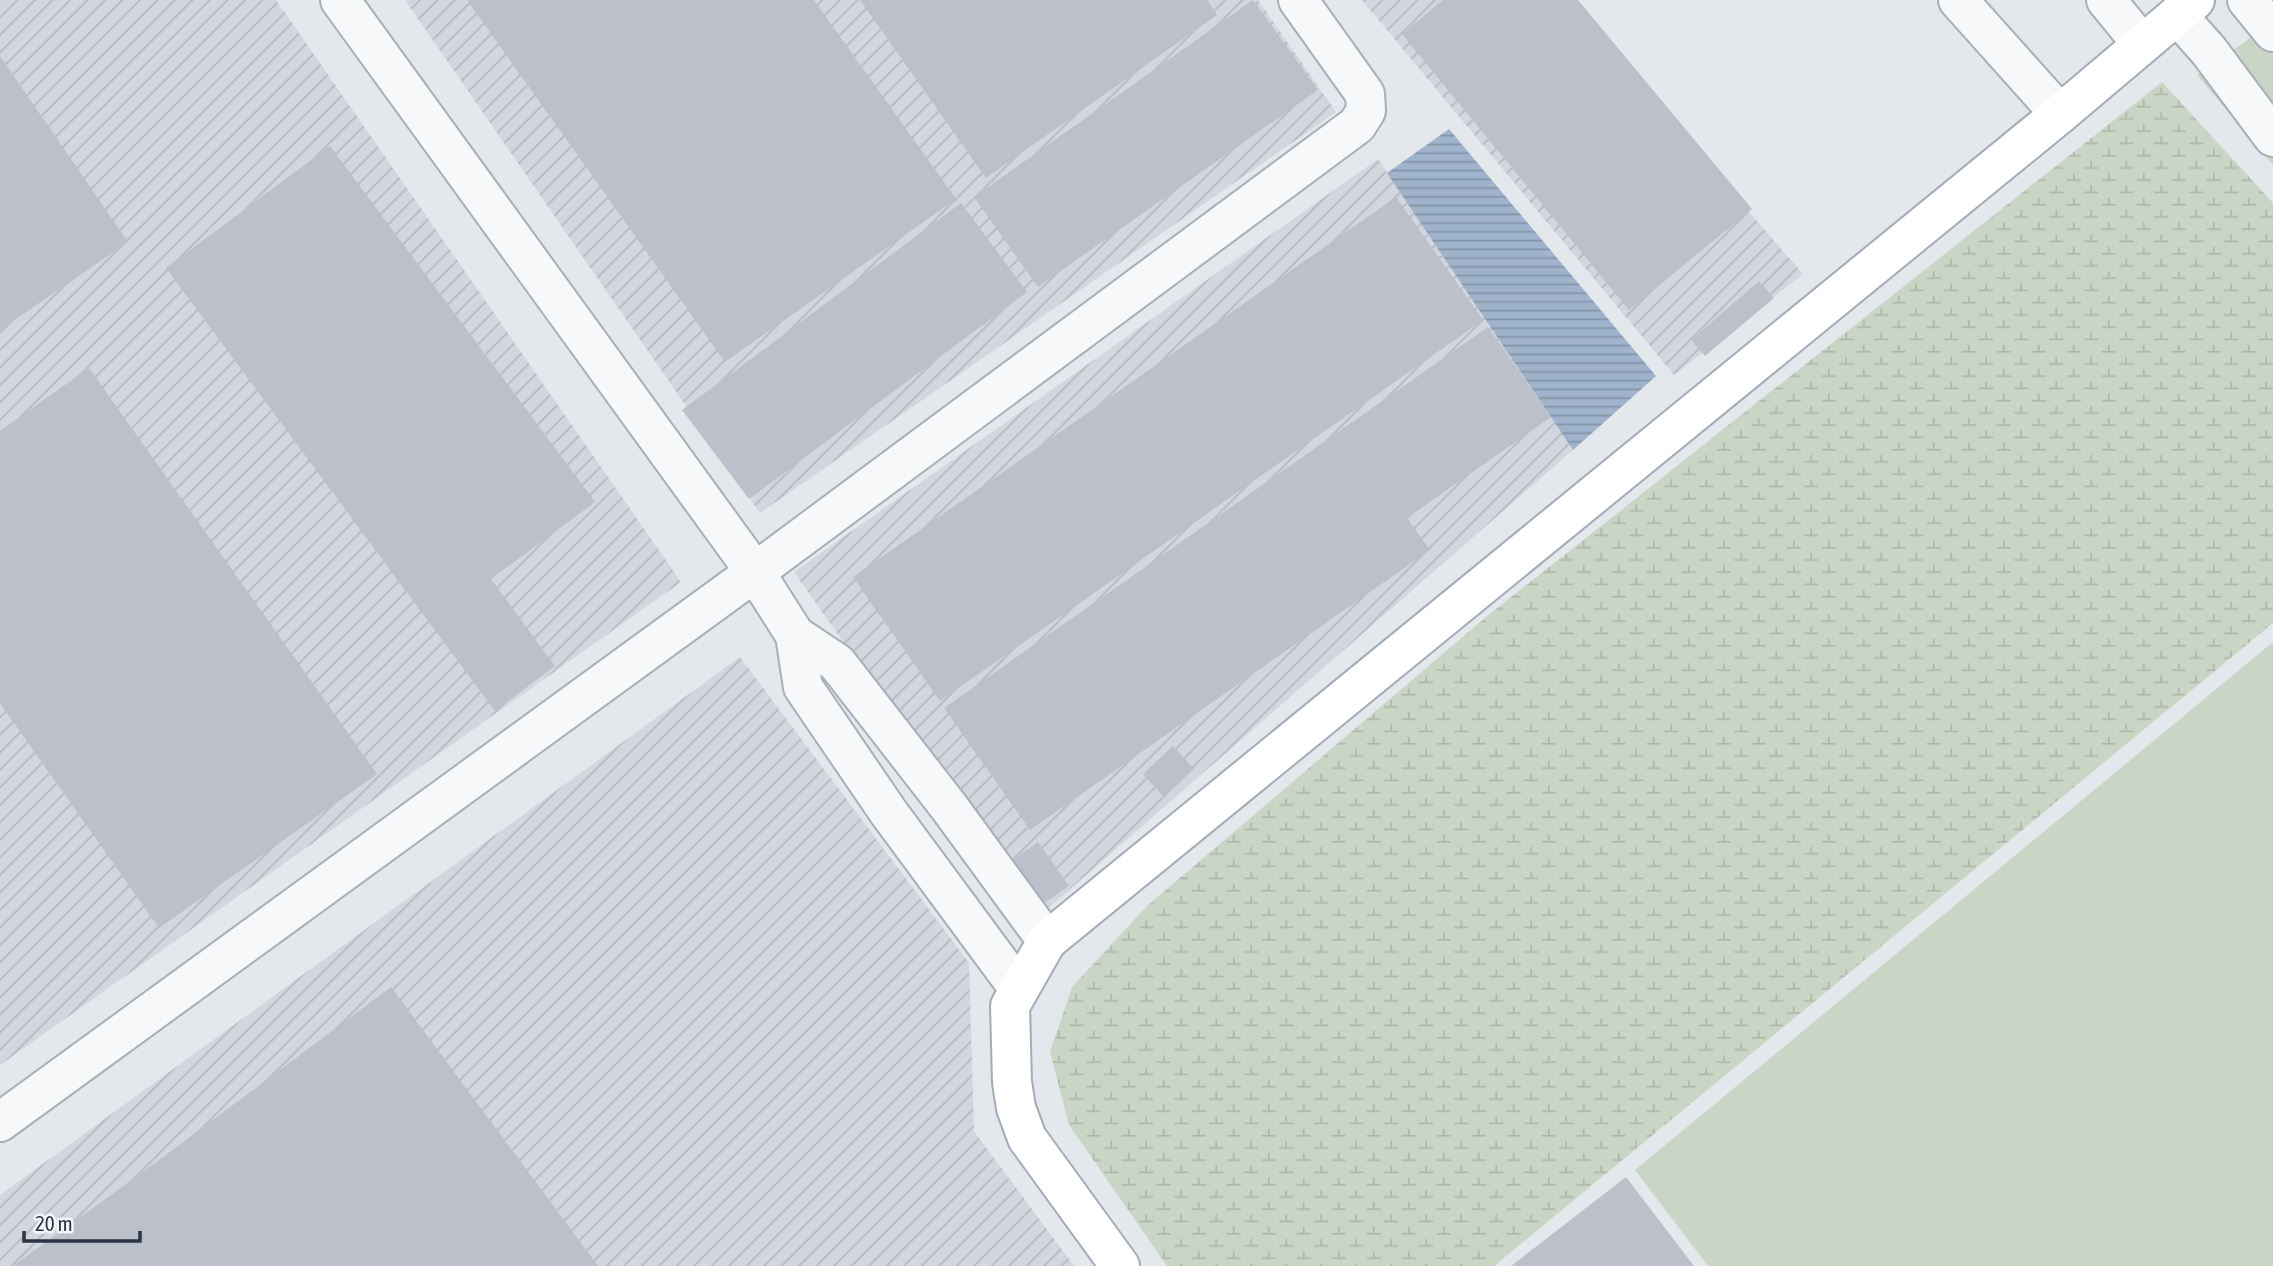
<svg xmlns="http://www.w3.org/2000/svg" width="2273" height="1266" font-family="'Asap Condensed',sans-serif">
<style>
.industrial{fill:url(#industrial-furrows)}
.green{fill:#c9d6c5}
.wetland{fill:url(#wetland-marsh)}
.water{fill:url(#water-rules)}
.building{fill:#bbc0ca}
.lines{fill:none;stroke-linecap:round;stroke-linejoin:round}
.minor-casing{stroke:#a9aeb7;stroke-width:42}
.major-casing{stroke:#a3abb8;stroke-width:42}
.minor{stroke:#f7f8fa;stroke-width:38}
.major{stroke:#fff;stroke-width:38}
</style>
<defs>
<pattern id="industrial-furrows" width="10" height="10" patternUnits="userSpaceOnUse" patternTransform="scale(1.75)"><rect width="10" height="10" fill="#d2d6de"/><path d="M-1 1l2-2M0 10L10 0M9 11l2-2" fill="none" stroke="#b4b8c0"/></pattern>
<pattern id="wetland-marsh" width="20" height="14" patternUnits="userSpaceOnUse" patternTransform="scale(1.75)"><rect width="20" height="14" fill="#c9d6c5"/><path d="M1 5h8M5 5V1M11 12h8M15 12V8" fill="none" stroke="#adb8ab"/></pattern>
<pattern id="water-rules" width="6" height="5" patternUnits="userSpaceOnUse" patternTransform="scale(1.75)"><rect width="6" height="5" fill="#9fb4cc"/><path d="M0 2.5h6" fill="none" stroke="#8293a7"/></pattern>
</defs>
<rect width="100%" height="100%" fill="#e4e7ec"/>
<path class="industrial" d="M0 0H276L681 582 0 1065Z
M405 0H1258L1336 112 760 513Z
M1362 0H1564L1803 274 1674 375Z
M1378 159 1573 450 1037 918 794 572Z
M740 657 969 963 974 1131 1074 1266H0V1195Z"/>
<path class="green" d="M2266 27 2273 35V165L2197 75Z
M2273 642V1266H1708L1635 1170Z"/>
<path class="wetland" d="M2162 82 2273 203V623L1494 1266H1167L1069 1125 1050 1052 1072 987 1147 906 1486 617Z"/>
<path class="water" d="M1449 129 1656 376 1573 450 1387 173Z"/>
<path class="building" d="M467 0H814L956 199 725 362Z
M860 0H1207L1217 15 986 178Z
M1253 0 1318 90 1038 287 974 197Z
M1443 0H1578L1752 209 1629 310 1402 34Z
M0 56 128 242 0 330Z
M330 146 595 502 491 579 555 666 495 711 166 268Z
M1396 197 1483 320 940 701 853 577Z
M961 203 1027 292 749 499 682 410Z
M1759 281 1774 298 1705 356 1691 340Z
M1488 327 1551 417 1407 518 1430 550 1030 830 944 708Z
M89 368 377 774 159 928 0 703V431Z
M1173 746 1194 769 1164 797 1143 774Z
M1038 842 1069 886 1034 910 1003 867Z
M391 987 598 1266H13L155 1163Z
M1626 1177 1694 1266H1511Z"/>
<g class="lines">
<g class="minor-casing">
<path id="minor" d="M340 0 755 572 795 635 803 687 889 813 1019 989
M1958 0 2060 114
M2106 0 2142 44
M2247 0 2273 32
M2177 15 2209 51 2273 137
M795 635 837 663 949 807 1047 941
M0 1122 755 572 1357 125 1366 111 1365 94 1298 0"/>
</g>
<g class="major-casing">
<path id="major" d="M1120 1266 1027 1138 1016 1108 1012 1082 1010 1006 1047 941 2060 114 2195 0"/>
</g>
<use href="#minor" class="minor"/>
<use href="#major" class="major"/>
</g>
<path d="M24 1231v10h116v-10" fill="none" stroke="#2b3445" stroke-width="3.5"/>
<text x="35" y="1231" font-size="21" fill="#2b3445" stroke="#f4f6f9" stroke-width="5" paint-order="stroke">20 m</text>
</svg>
